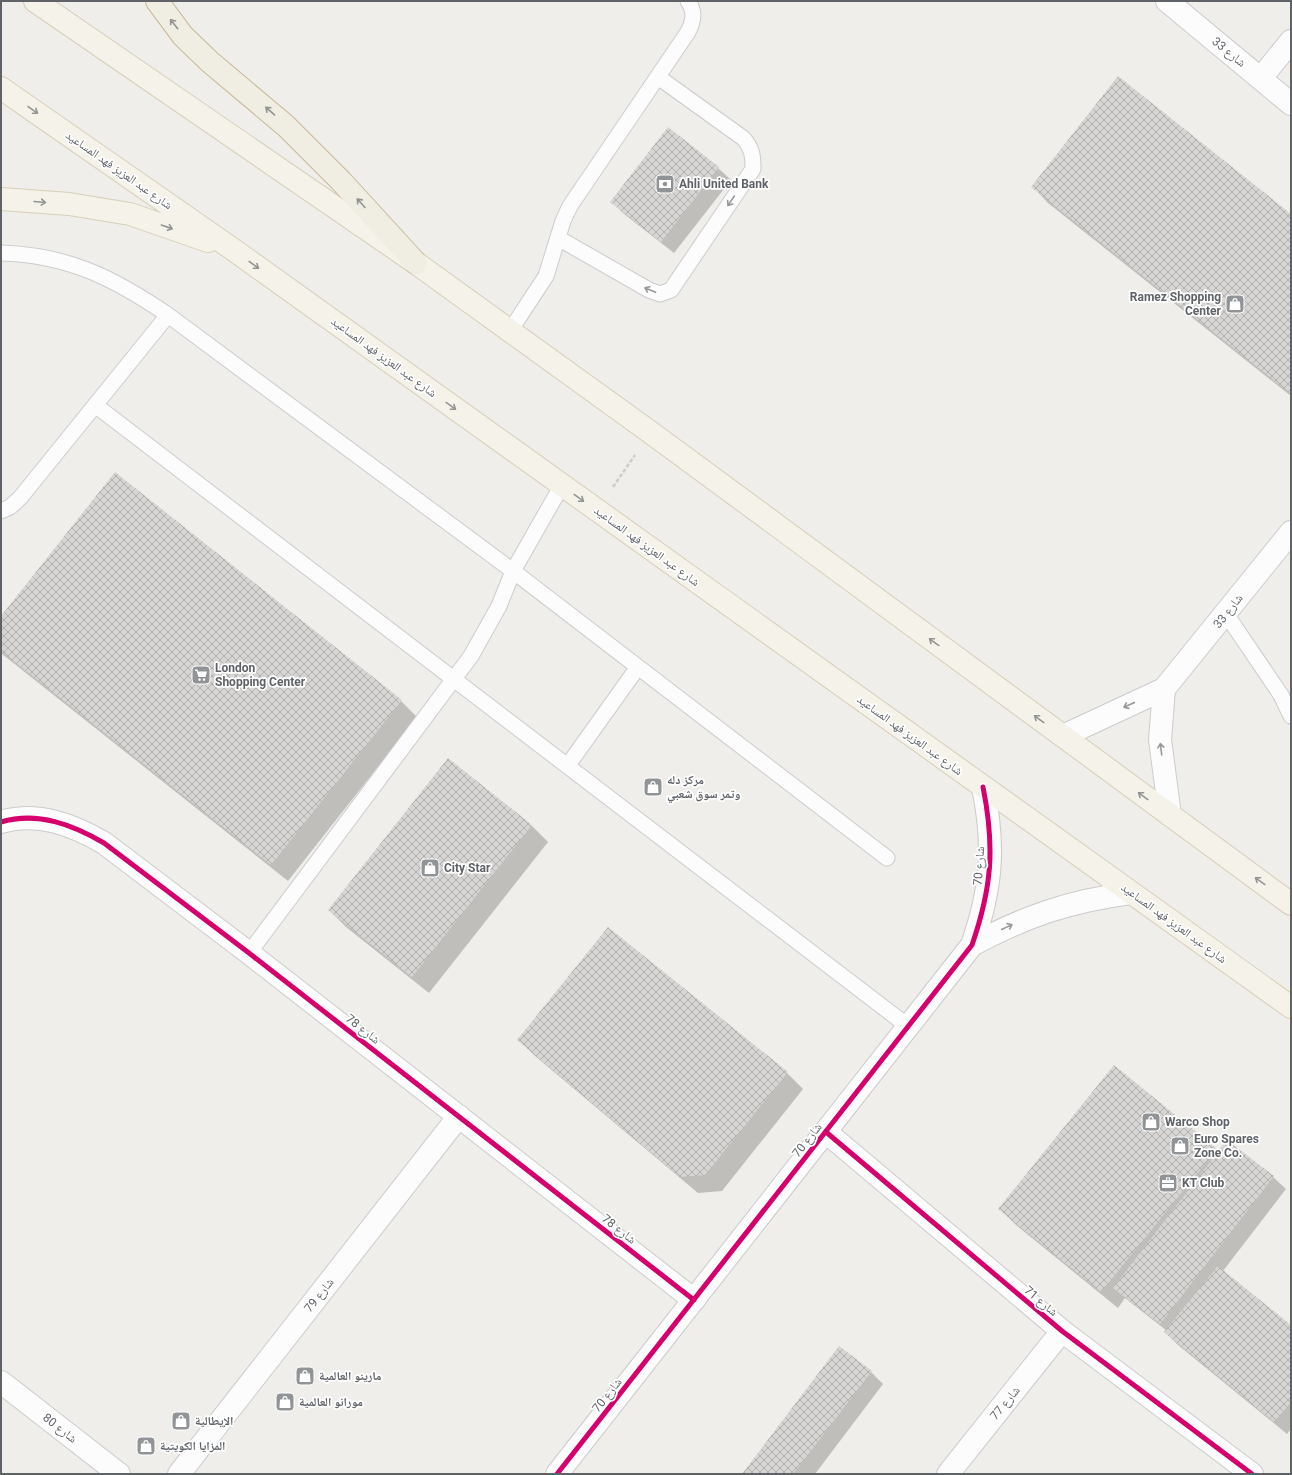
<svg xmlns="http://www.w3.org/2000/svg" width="1292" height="1475" font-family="Roboto,'Noto Naskh Arabic',sans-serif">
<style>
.shadow{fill:#0003}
.building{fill:url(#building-cross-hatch)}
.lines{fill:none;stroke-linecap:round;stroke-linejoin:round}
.lane-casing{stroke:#cbcccc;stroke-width:17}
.street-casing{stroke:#cbcccc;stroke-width:24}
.secondary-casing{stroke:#cacacb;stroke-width:24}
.primary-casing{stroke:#d7ceb8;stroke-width:24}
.highway-casing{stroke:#c8b996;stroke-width:24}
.path{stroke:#cacfcc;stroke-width:2.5;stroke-dasharray:4 2;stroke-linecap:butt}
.lane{stroke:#fdfcfc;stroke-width:15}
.street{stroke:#fdfcfc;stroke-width:22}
.secondary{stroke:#fdfcfc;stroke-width:22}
.primary{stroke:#f4f2e9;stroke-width:22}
.highway{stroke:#f0ede3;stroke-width:22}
.cycleway-casing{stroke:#fff;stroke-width:8}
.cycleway{stroke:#d6006c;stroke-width:5}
.oneway{stroke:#929393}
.oneway2{stroke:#939595}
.oneway3{stroke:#96999c}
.labels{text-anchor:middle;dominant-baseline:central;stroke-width:3.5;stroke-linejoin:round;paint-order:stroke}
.street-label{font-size:12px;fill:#5f6368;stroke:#fff}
.poi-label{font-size:12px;font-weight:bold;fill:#5f6368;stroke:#fff;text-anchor:start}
</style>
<defs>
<pattern id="building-cross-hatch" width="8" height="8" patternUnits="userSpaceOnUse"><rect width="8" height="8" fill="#d6d5d3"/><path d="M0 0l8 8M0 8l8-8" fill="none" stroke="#b1b0af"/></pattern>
</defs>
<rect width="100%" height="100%" fill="#efeeea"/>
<path class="shadow" d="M669 129 718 168 731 180 674 253 624 214 612 202Z
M1032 186 1291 216V396L1048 203Z
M1 618 401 701 417 717 288 881 2 654Z
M448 760 532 826 548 842 429 993 346 927 329 910Z
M608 929 787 1073 803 1089 722 1191 698 1193 535 1056 519 1040Z
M1216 1149 1273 1177 1286 1189 1223 1271 1291 1326V1429L1287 1434 1178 1345 1165 1332 1167 1331 1125 1298 1118 1308 1016 1225 1000 1209Z
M871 1372 883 1384 815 1474H743Z"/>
<path class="building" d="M1118 76 1291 214V394L1031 187Z
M668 127 719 167 661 242 610 202Z
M115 472 402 700 271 865 1 651V616Z
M448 758 532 825 412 977 328 910Z
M608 927 788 1072 705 1175 680 1177 517 1040Z
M1114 1065 1217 1149 1101 1292 998 1209Z
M1227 1140 1274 1176 1160 1324 1113 1288Z
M1218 1266 1291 1325V1402L1274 1422 1164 1332Z
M839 1346 872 1371 793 1474H742Z"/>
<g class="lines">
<g class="lane-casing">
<path id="lane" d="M558 238 649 290 660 294 671 290 753 169C753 155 752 148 743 138L658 77
M1 253C68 255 114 278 168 315L513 571 887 858
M510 331 546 276 563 221 570 206 688 32C694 20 695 12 688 1
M95 405 909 1027
M1 511 10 507 20 498 168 315
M1226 614 1281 695 1291 716
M568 765 638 667
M249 953 471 656 499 606 513 571 562 485"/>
</g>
<g class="street-casing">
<path id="street" d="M1167 1 1291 104
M1261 78 1291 41
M1164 689 1160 740 1170 815
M1063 736 1164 689 1291 532
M1 822C38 811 73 825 104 843L249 953 694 1300
M826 1132 1062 1331 1252 1474
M1 1382 119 1474
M179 1474 459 1116
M948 1474 1062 1331"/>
</g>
<g class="secondary-casing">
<path id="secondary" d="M972 945C1026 916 1070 901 1131 893
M557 1474 972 945C992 887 995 847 983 787"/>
</g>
<g class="primary-casing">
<path id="primary" d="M35 1 416 263 650 432 1291 904
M1 88 231 248 1291 1007
M1 199 69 204 130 214 208 241"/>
</g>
<g class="highway-casing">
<path id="highway" d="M157 1 183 36 210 62 286 126 341 181 416 263"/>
</g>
<path class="path" d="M613 487 635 455"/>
<use href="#lane" class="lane"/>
<use href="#street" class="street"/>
<use href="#secondary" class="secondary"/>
<use href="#primary" class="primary"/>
<use href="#highway" class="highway"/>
<g class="cycleway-casing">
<path id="cycleway" d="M1 822C38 811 73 825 104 843L249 953 694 1300
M826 1132 1062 1331 1252 1474
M557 1474 972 945C992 887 995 847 983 787"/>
</g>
<use href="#cycleway" class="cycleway"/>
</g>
<defs><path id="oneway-shaft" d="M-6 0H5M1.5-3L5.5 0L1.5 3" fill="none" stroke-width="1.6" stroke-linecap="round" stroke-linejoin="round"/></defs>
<g class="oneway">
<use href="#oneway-shaft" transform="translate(174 24) rotate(-128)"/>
<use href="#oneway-shaft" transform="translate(270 111) rotate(-139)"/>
<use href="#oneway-shaft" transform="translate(361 203) rotate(-132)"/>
</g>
<g class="oneway2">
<use href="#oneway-shaft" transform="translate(33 110) rotate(35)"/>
<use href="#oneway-shaft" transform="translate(40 202) rotate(5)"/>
<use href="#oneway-shaft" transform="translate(167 227) rotate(19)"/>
<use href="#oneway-shaft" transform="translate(254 265) rotate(36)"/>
<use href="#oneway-shaft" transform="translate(451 406) rotate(36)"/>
<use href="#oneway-shaft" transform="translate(579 498) rotate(36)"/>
<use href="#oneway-shaft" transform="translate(934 642) rotate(-144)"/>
<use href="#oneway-shaft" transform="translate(1039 719) rotate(-144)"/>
<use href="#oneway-shaft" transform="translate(1143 796) rotate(-144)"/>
<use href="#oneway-shaft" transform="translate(1260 881) rotate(-144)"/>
</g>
<g class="oneway3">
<use href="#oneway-shaft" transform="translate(731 201) rotate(124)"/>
<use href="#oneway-shaft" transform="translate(650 290) rotate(-157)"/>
<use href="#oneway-shaft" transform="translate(1129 705) rotate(156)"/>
<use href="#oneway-shaft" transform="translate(1161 749) rotate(-97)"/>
<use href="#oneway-shaft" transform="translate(1007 927) rotate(-25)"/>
</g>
<defs>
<g id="bank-square" transform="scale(1)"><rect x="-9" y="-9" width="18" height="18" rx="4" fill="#919496" stroke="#fff"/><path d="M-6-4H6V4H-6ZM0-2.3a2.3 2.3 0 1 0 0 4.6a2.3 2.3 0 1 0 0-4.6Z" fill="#fff"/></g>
<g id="shop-square" transform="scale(1)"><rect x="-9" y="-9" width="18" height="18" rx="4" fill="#919496" stroke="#fff"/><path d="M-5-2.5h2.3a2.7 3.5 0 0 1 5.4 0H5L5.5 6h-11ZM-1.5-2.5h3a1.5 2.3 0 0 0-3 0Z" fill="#fff"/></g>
<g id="supermarket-square" transform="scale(1)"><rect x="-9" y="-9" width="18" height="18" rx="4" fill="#919496" stroke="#fff"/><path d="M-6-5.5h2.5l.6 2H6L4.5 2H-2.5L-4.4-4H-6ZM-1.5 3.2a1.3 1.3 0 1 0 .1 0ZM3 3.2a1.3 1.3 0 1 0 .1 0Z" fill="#fff"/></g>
<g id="office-square" transform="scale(1)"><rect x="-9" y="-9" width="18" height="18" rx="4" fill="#919496" stroke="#fff"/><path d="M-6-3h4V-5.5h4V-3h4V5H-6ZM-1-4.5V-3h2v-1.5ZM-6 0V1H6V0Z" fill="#fff"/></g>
</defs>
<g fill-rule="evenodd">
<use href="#bank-square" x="665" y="184"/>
<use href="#shop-square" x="1235" y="304"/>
<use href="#supermarket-square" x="201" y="675"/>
<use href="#shop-square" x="653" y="787"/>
<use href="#shop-square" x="430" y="868"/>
<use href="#shop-square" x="1151" y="1122"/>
<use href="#shop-square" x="1180" y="1146"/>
<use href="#office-square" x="1168" y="1183"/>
<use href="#shop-square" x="305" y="1376"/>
<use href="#shop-square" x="285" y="1402"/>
<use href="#shop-square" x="181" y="1421"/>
<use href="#shop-square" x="146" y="1446"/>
</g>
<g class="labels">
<g class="street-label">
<text transform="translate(1229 52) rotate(39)">شارع 33</text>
<text transform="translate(119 170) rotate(35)">شارع عبد العزيز فهد المساعيد</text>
<text transform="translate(384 357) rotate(36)">شارع عبد العزيز فهد المساعيد</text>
<text transform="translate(647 546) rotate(36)">شارع عبد العزيز فهد المساعيد</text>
<text transform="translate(1228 611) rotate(-52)">شارع 33</text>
<text transform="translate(910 735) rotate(36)">شارع عبد العزيز فهد المساعيد</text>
<text transform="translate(979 866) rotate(-86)">شارع 70</text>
<text transform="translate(1174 923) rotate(36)">شارع عبد العزيز فهد المساعيد</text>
<text transform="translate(363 1029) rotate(38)">شارع 78</text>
<text transform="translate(807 1140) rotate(-52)">شارع 70</text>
<text transform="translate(619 1229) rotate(38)">شارع 78</text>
<text transform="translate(319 1295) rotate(-52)">شارع 79</text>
<text transform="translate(1041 1301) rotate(40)">شارع 71</text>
<text transform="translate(607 1395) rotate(-52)">شارع 70</text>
<text transform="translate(1005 1403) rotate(-51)">شارع 77</text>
<text transform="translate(60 1428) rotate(38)">شارع 80</text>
</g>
<g class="poi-label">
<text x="679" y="184">Ahli United Bank</text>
<text x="1221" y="297" text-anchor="end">Ramez Shopping<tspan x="1221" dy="14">Center</tspan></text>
<text x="215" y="668">London<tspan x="215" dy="14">Shopping Center</tspan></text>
<text x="667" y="780">مركز دله<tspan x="667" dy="14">وتمر سوق شعبي</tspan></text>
<text x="444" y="868">City Star</text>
<text x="1165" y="1122">Warco Shop</text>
<text x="1194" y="1139">Euro Spares<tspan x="1194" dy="14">Zone Co.</tspan></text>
<text x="1182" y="1183">KT Club</text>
<text x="319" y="1376">مارينو العالمية</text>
<text x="299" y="1402">مورانو العالمية</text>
<text x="195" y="1421">الإيطالية</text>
<text x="160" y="1446">المزايا الكويتية</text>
</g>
</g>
<rect width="1292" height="1475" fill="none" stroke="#5f6368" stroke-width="4"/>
</svg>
